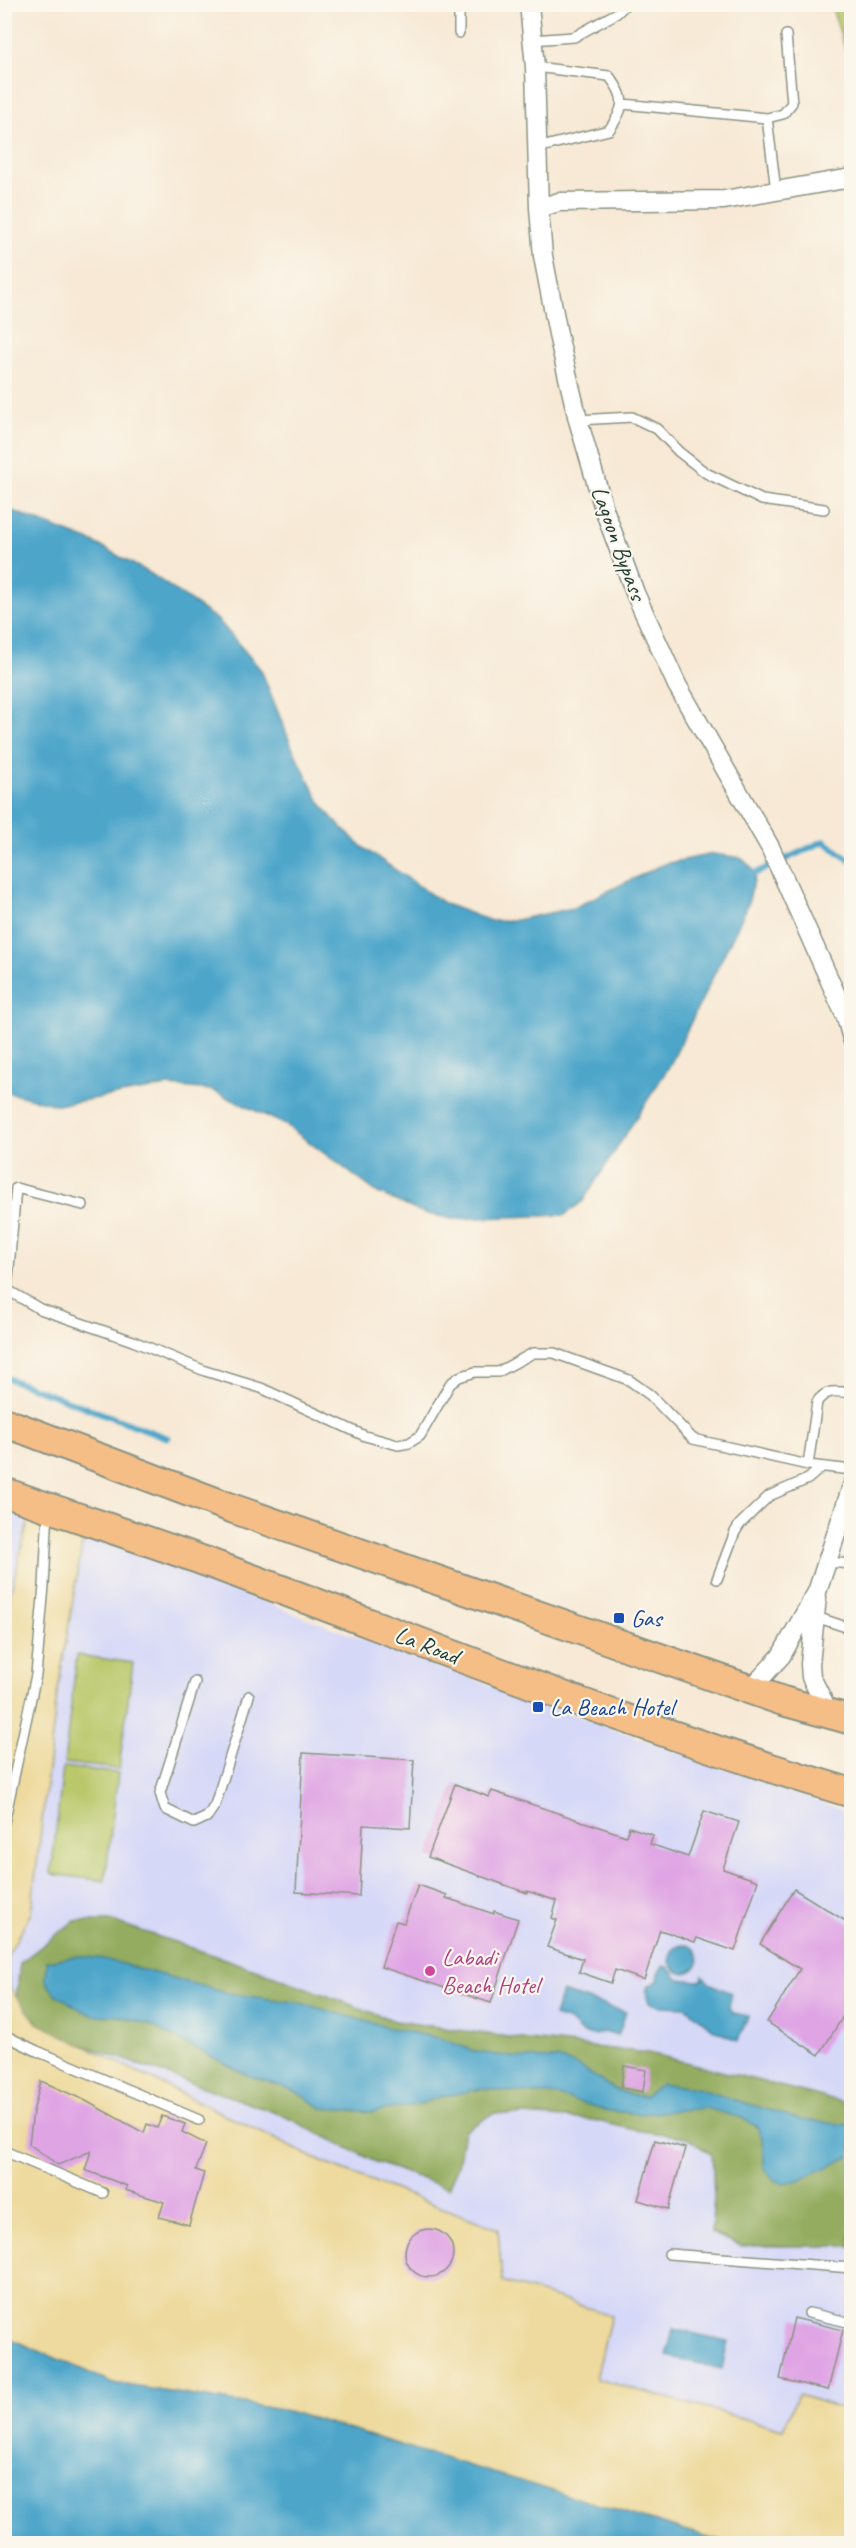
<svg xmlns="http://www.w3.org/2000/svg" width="856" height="2548" font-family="Caveat,sans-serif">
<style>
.built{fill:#d6d8f8}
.green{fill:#bac86a;stroke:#6c824f;stroke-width:1.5}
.forest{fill:#93ac5e;stroke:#597449;stroke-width:1.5}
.sand{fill:#eeda9e;stroke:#868c69;stroke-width:1.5}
.water{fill:#4da6ca;stroke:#36727f;stroke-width:1.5}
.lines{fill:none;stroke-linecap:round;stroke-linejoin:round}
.stream{stroke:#4da6ca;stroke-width:6}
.building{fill:#dfa4e4}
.service-casing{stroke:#8b9384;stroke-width:12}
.minor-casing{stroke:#8b9384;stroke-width:21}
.primary-casing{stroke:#8b9384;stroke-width:32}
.service{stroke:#fff;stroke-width:9}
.minor{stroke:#fff;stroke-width:18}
.primary{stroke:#f6be87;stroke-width:28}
.transit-dot{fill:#1a4fb4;stroke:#fbf7ec;stroke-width:2}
.hotel-dot{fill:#d1479c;stroke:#fbf7ec;stroke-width:2}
.labels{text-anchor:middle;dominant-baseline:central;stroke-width:4.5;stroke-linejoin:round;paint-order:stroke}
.street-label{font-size:24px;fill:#1f3d34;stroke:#fbf7ec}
.transit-label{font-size:24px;fill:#164399;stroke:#fbf7ec;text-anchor:start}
.hotel-label{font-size:24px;fill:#b23c85;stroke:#fbf7ec;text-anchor:start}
</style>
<rect width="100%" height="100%" fill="#fbf7ec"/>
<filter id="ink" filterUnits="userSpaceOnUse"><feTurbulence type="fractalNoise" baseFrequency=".0167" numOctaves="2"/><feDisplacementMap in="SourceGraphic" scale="12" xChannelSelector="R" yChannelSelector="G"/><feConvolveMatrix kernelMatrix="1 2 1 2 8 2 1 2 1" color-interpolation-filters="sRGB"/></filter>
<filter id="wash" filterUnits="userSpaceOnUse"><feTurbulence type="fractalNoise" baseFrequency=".008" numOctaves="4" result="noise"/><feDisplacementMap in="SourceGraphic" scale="24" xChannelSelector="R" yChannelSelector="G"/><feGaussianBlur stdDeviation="1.35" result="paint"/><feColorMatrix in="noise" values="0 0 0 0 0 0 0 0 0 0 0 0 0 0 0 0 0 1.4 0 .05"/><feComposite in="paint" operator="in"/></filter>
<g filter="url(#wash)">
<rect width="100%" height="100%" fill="#f7e9d5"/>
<path class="built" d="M5 1505 30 1514 5 1619Z
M84 1534 396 1652 851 1813V2411L799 2395 784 2429 596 2379 611 2316 502 2281 498 2229 322 2162 37 2023 9 1987 8 1955 31 1913 57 1695Z"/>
<path class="green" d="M831 5H851V67Z
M77 1655 133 1663 119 1769 64 1763Z
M63 1767 118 1773 105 1881 51 1874Z"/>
<path class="forest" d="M74 1921H112L261 1971 395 2021 529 2040 649 2053 851 2104V2246H741L711 2233 714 2198 712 2155 685 2137 635 2130 593 2120 494 2113 464 2131 458 2166 448 2188 378 2163 282 2115 49 2033 16 2001 20 1963Z"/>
<path class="sand" d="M30 1514 84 1534 57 1695 31 1913 8 1955 9 1987 37 2023 322 2162 498 2229 502 2281 611 2315 596 2379 783 2429 798 2395 851 2411V2543H725L288 2411 113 2383 5 2336 4 1619Z"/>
<path class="water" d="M5 508 93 542 151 574 218 620 261 670 292 747 320 802 332 818 361 846 445 904 491 921H511L573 908 664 864 713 854 742 858 756 873 747 907 670 1065 583 1201 565 1215 452 1219 420 1212 378 1193 286 1125 211 1090 169 1086 57 1105 5 1092Z
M670 1959a14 14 0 1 1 28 0a14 14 0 1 1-28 0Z
M78 1956 104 1959 227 1993 301 2003 386 2027 439 2038 477 2052 520 2058 557 2059 577 2065 612 2088 630 2095 645 2096 661 2084 696 2088 802 2120 851 2125V2156L799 2180 784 2184 773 2180 764 2167 763 2141 757 2127 742 2118 705 2108 640 2114 621 2112 608 2111 558 2096 482 2089 440 2097 420 2104 373 2112 322 2108 295 2091 247 2075 150 2025 120 2016 92 2015 83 2011 55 1994 46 1982 47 1961Z
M663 1966 668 1967 679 1979 699 1981 702 1980 703 1975 709 1983 731 1993 729 2008 734 2013 748 2016 738 2041 714 2030 686 2007 661 2006 649 2003 646 1992 648 1986 658 1981V1973Z
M562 1992 626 2012 618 2036 604 2032 594 2035 586 2034 578 2030 570 2021 554 2016Z
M673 2329 728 2341 722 2369 667 2356Z
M4 2336 113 2383 288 2411 725 2543H5Z"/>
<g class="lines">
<path class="stream" d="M842 4 852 28
M756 873 824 841 852 862
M4 1377 168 1438"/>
</g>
<g id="blocks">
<path class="building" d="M303 1753 414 1760 410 1828 363 1825 359 1896 296 1892Z
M455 1784 489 1797 492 1791 626 1836 629 1827 653 1835 650 1844 688 1857 704 1811 739 1822 723 1869 758 1881 735 1951 697 1938 695 1942 660 1930 644 1980 615 1970 611 1983 579 1972 583 1959 547 1947 557 1920 552 1918 557 1901 527 1891V1893L428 1857Z
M418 1885 447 1895 446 1898 494 1914V1911L518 1919 491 2003 381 1967 396 1921 404 1923Z
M794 1889 852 1925V2002L819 2055 767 2022 800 1969 760 1944Z
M624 2066 646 2070 643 2092 621 2088Z
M41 2081 84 2100 144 2133 147 2124 157 2128 162 2116 185 2124 182 2132 206 2144 196 2170 204 2173 189 2225 159 2217 164 2202 125 2190 127 2186 85 2170 91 2151 58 2165 29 2144 33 2112Z
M655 2140 685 2148 668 2209 638 2200Z
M405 2253a24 24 0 1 1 48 0a24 24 0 1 1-48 0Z
M794 2318 843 2330 828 2390 780 2379Z"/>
</g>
</g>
<g filter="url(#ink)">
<use href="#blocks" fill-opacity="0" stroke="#8b9384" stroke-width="1.5"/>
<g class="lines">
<g class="service-casing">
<path id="service" d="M459 4V33
M531 40 574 37 617 13 626 4
M535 67 609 76C627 98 625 108 609 130L537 148
M623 104 767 118 783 114 792 103 786 35
M767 118 776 191
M578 420 632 417 657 429 679 452 706 473 762 500 824 509
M4 1288 40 1309 133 1341 205 1371 261 1388 365 1436 398 1445 409 1443 420 1436 450 1384 459 1377 475 1372H498L533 1353H554L629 1380 650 1395 693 1439 808 1465 852 1470
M7 1290 16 1188 83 1205
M808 1465 817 1402C826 1389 836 1391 852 1393
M827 1562 852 1564
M717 1579 735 1532 740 1524 769 1496 808 1479 822 1467
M816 1617 852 1629
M195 1682 160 1793 165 1809 194 1823 207 1817 215 1805 249 1696
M4 1823 36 1675 44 1586 48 1510
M4 2035 37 2051 199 2120
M4 2151 103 2193
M669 2254 852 2268
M809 2313 852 2323"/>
</g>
<g class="minor-casing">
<path id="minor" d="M529 4 535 67 539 208 543 256 559 339 578 420 604 509 635 593 677 685 770 847 846 1017 852 1039
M539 208 559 202 724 200 851 178
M817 1597 810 1664 811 1677 829 1713
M751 1689 781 1656 817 1592 852 1486"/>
</g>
<g class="primary-casing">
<path id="primary" d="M4 1422 234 1509 783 1701 852 1720
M4 1492C74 1517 145 1539 215 1565 426 1643 636 1729 852 1793"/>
</g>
<use href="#service" class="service"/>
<use href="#minor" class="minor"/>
<use href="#primary" class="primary"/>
</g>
</g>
<g class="transit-dot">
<rect x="613" y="1612" width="12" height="12" rx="3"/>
<rect x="532" y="1701" width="12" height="12" rx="3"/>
</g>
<circle class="hotel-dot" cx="430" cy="1971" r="6"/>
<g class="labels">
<g class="street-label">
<text transform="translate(619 543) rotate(70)">Lagoon Bypass</text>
<text transform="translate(427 1645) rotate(21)">La Road</text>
</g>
<g class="transit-label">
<text x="631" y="1618">Gas</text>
<text x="550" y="1707">La Beach Hotel</text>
</g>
<g class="hotel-label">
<text x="442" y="1957">Labadi<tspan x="442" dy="28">Beach Hotel</tspan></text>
</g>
</g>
<rect width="856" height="2548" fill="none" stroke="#fbf7ec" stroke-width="24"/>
</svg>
